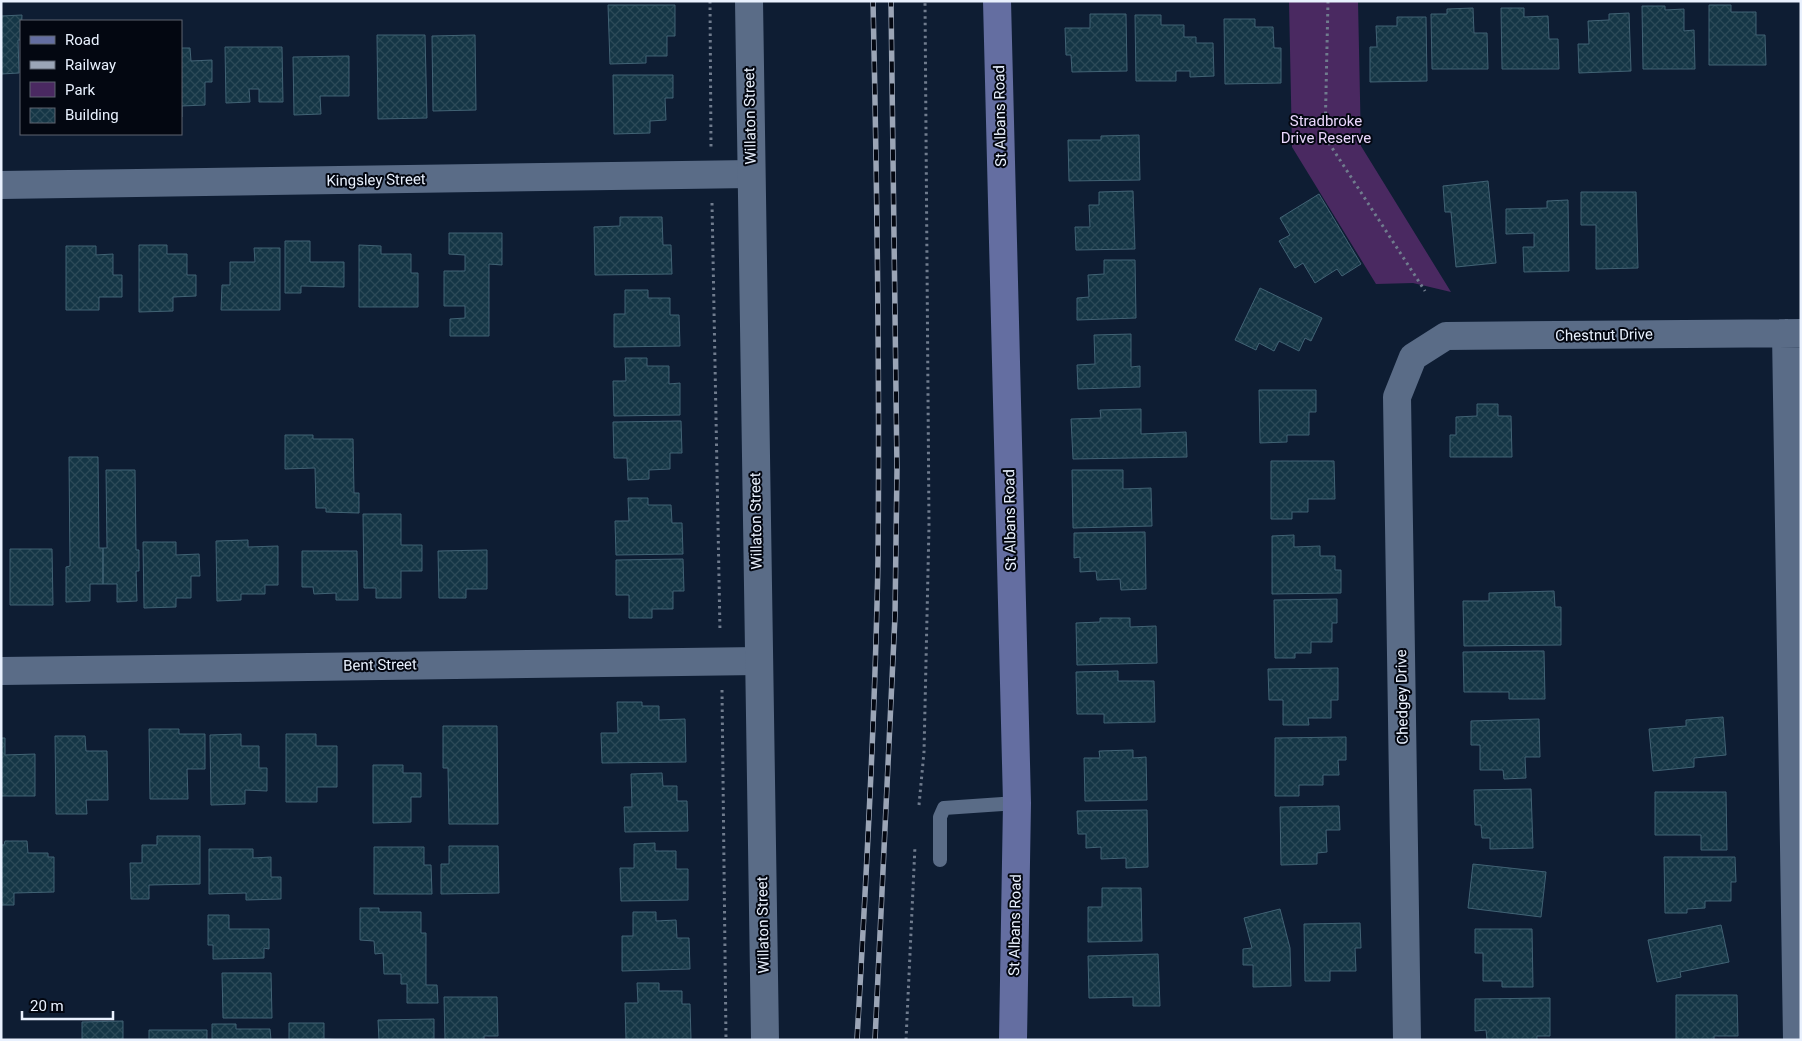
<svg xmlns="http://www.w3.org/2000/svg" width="1802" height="1041" font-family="Roboto,sans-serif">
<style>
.green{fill:#4a2961}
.building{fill:url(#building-cross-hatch);stroke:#416274}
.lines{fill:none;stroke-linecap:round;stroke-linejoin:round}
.path{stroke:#707c8e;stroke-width:3;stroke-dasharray:2.5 4;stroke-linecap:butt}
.service{stroke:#5a6c87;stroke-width:14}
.minor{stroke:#5a6c87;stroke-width:28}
.tertiary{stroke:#5a6c87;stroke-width:28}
.secondary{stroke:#646ea1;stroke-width:28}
.rail-casing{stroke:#9ba5b6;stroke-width:5.5}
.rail{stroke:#030711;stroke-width:4;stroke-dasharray:11;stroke-linecap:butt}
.labels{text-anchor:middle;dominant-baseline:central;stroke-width:4;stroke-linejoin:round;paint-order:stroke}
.street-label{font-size:15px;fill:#e9f1fe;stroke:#030711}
.park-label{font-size:15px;fill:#ead7fc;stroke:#030711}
</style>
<defs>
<pattern id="building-cross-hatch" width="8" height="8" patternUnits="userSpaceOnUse" patternTransform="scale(1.25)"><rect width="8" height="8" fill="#153646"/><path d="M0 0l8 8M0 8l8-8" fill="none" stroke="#2c4a58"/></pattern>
</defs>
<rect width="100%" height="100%" fill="#0e1d33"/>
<path class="green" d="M1289 1H1358L1361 146 1451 292 1413 283 1376 284 1292 147Z"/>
<path class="building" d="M608 5H675V36H667V56H646V63L610 64Z
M1709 5H1731V12H1756V35H1765L1766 65H1709Z
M1642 6H1665V10L1684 9V31L1694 30 1695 69H1643Z
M1473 8 1474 33H1487L1488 69H1432L1431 14H1447V9Z
M1501 8H1524V17L1548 16 1549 39H1558L1559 69H1502Z
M1629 13 1631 71 1579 73 1578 44H1589L1588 21 1609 20V14Z
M1090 14H1126L1127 71 1072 72 1071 55H1066L1065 28H1090Z
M22 15 21 40H18L19 73 1 74V16Z
M1135 15H1161V25H1184V37H1196V43H1213L1214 76 1190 77V71H1176V81H1136Z
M1397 17H1426L1427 81 1370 82V47H1377L1376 26H1397Z
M1224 19H1255V27H1273L1274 48H1281V83L1225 84Z
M377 35H425L427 118 378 119Z
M475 35 476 110 433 111 432 36Z
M225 47H282L283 102H259V89H249L250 102 226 103Z
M181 48H190L191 61 212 60V82H205V105L182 106V117H181Z
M349 56V96H320L321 114 294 115 293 57Z
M613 75H673V98H665L666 120 650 121V133L614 134Z
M1139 135 1140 180 1069 181 1068 140H1101V136Z
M1488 181 1496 263 1456 267 1451 212H1445L1443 186Z
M1133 191 1135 249 1076 250 1075 227H1090L1089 205H1099V192Z
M1581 192H1636L1638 268 1596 269V225H1581Z
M1319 194 1361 264 1342 276 1337 269 1315 283 1303 263 1295 268 1279 241 1290 235 1280 218Z
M1568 200 1569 271 1524 272 1523 247H1534V233L1506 234V209L1547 208V201Z
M620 217H662L663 245H671L672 274 595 275 594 227 620 226Z
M449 233H502V265L489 264V336H450V319L465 318V306H444V271H465V255L449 254Z
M285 241H310V262H344V287L301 286V293H285Z
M139 245H167V254H187V275H196V296L173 297V311L139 312Z
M359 245 381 246V254H411V273H418V307H359Z
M66 246H96V255L113 254V275H122V297H99V310H66Z
M254 248H280V310H221L222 285H230V262H255Z
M1104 260H1135L1136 318 1077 320V298L1089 297 1088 275 1104 274Z
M1260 288 1322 318 1311 341 1305 338 1299 351 1279 341 1274 351 1259 343 1256 350 1235 340Z
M625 290H648V298H670V315H679L680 346 614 347V314H625Z
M1131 334V367L1140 366V387L1078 389 1077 365 1095 364 1094 335Z
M625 358H647V366H669V384L680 383V415L614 416 613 381H626Z
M1259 390H1316V412H1309V435H1287V442L1260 443Z
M1477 404H1498V416H1511L1512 457H1450V435H1456V417L1477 416Z
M1141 409V434L1186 432 1187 457 1073 459 1071 419 1101 418 1100 410Z
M681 421 682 453H670V469L649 470V479L628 480 627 458H614L613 422Z
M285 435H313V439H353L354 493H359V513L326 512V508H316L315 468 285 469Z
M69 457H98L99 548H103V584H90V601L66 602V567L70 566Z
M1271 461H1334L1335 499H1308V512H1292V519H1271Z
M106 470H135L136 550H139V571H136L137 601 117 602V584H103V548H107Z
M1072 470H1123V489L1151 488 1152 526 1073 528Z
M628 498H648V505H671L672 523H682L683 554 616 555 615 521H629Z
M363 514H401V545H422V571H401V598H376V588H364Z
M1145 532 1146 589 1121 590 1120 579 1097 580 1096 571 1080 572V557L1074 558V533Z
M1294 535V547L1320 546V556H1335V570H1341V593L1272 594V536Z
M248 540V547L278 546V585H265V594H241V600L217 601 216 541Z
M143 542H176V555L199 554 200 576H191V598H176V607L144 608Z
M10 549H52L53 605H10Z
M487 550V589H466V598H439L438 551Z
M302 551H357L358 600H336V593L314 594 313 587H302Z
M683 559 684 591H673V609H652V618H629V595H616V560Z
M1554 591 1555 607H1561V645L1464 646 1463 601H1489V593Z
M1337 599V623H1332V642H1311V653H1295V658H1275L1274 600Z
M1100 618H1130V627L1156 626 1157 663 1077 665 1076 623 1100 622Z
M1544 651 1545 699H1509V692H1464L1463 652Z
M1338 668V700H1331V718H1308L1309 725H1283V700H1269L1268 669Z
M1118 671V681H1154L1155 722 1104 723V714H1077L1076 672Z
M617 702H642V706H659V720L685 719 686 762 602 763 601 733H618Z
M1723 717 1726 755 1694 758V767L1653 771 1649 729 1686 726V720Z
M1539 719 1540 757H1525L1526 778 1504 779 1503 770H1480V745H1471V721Z
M443 726H497L498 824H449L448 768H443Z
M149 729H179V734H205V769H187L188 799H150Z
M241 734V746H259V768H267V791L245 790V804L211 805 210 735Z
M286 734H316V746H337V787H317V802H286Z
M55 736H85L86 751H107L108 800H86L87 814H56Z
M1346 737V760H1338L1339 775H1323V785H1299V796H1275V738Z
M1 738H5V755L35 754V796H1Z
M1133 750V758L1146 757 1147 800 1085 801 1084 758H1100L1099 751Z
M373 765H403V773H421V797H411V822L373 823Z
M662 773 663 786H677V801H687L688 831 625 832 624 807H632L631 774Z
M1531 789 1533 848 1490 849V838H1482L1481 825H1475L1474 790Z
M1655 792H1726L1727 850H1701V835H1655Z
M1339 806 1340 830H1326L1327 852 1317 853V864L1281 865 1280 807Z
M1147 810 1148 867 1126 868V858L1101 859V847L1086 848V834H1078L1077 811Z
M157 836H200V884L149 885V899H131L130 863H142V845H157Z
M5 841H27L28 853H48V857H54V892L14 893V905H1V845H4Z
M655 843V851H676V869H688V900L621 901 620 868H634V844Z
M449 846H498L499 893 441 894V864H449Z
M374 847H424V865H431L432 894H374Z
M209 849H253V858L271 857V877H281V899L246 900V893L209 894Z
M1664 857H1735L1736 882H1731V901H1705V908L1687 909V913H1665Z
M1473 864 1546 872 1541 917 1468 908Z
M1102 888H1141L1142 941 1088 942V907H1102Z
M360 908H379V912H421V933H426V985H437L438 1003H407V984H401V974H384L383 953 375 954 374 941 360 940Z
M1280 909 1290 948 1291 986 1253 987V965H1243V949L1252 948 1244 918Z
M633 912H656V921L676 920 677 938H689L690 969 622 971V936H633Z
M208 915H229V929H269V949L264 948V958L213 959V945H208Z
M1360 923 1361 948H1355L1356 971H1330V981H1305L1304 924Z
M1721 925 1729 962 1680 972 1681 977 1657 982 1648 940Z
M1475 929H1532L1533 987H1502V981H1483V953H1475Z
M1158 954 1160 1006H1133V997L1089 998 1088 956Z
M222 973H271L272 1018H223Z
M637 983H659V991H682V1004H690L691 1039 626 1040 625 1003H638Z
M1676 995H1737L1738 1036H1714V1040H1676Z
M444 997H497L498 1036H484V1040H445Z
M1550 998V1036H1537V1040H1487L1486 1030 1475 1031V999Z
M434 1019V1040H379L378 1020Z
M123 1021V1040H82V1022Z
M289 1023H324V1039L346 1040H289Z
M212 1024H236V1029H270L271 1040H212Z
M149 1030H207V1040H149Z"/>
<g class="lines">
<path class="path" d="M710 1 711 147
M1328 1 1325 137 1425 291
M712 203 720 632
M722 690 726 1040
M919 805 924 752 929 526 925 1
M906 1040 915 846"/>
<path class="service" d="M940 860V817L944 808 1017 803"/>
<path class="minor" d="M1 185 751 174
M1786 333 1797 1040
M1 671 759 661
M1407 1040 1397 397 1413 357 1446 336 1801 333"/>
<path class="tertiary" d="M749 1 765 1040"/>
<path class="secondary" d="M997 1 1017 803 1013 1040"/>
<g class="rail-casing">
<path id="rail" d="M857 1040C866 880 875 720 878 560 880 374 877 187 873 1
M875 1040 895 616 897 470 891 1"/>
</g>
<use href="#rail" class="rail"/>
</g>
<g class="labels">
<g class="street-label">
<text transform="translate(750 116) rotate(-91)">Willaton Street</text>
<text transform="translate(1000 116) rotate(-91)">St Albans Road</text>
<text transform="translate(376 180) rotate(-1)">Kingsley Street</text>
<text transform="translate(1604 335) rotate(-1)">Chestnut Drive</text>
<text transform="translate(1010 520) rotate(-91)">St Albans Road</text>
<text transform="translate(756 521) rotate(-91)">Willaton Street</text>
<text transform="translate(380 665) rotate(-1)">Bent Street</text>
<text transform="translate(1402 697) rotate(-91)">Chedgey Drive</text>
<text transform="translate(763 925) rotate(-91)">Willaton Street</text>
<text transform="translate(1015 925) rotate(-89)">St Albans Road</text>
</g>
<g class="park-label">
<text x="1326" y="121">Stradbroke<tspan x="1326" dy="17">Drive Reserve</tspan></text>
</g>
</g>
<rect width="1802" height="1041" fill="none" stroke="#e9f1fe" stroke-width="5"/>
<rect x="20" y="20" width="162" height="115" fill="#030711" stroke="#5f6570"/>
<rect x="30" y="36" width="25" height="8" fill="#646ea1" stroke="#5f6570"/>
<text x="65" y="45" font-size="15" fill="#e9f1fe">Road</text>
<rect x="30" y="61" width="25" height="8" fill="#9ba5b6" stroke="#5f6570"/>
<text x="65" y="70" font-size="15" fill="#e9f1fe">Railway</text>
<rect x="30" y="82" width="25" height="15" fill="#4a2961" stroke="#5f6570"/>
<text x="65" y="95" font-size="15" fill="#e9f1fe">Park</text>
<rect x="30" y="108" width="25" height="15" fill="url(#building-cross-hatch)" stroke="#5f6570"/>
<text x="65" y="120" font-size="15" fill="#e9f1fe">Building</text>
<path d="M22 1011v8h91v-8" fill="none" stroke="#e9f1fe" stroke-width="2.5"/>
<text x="30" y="1011" font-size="15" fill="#e9f1fe" stroke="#030711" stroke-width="4" paint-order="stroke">20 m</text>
</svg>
